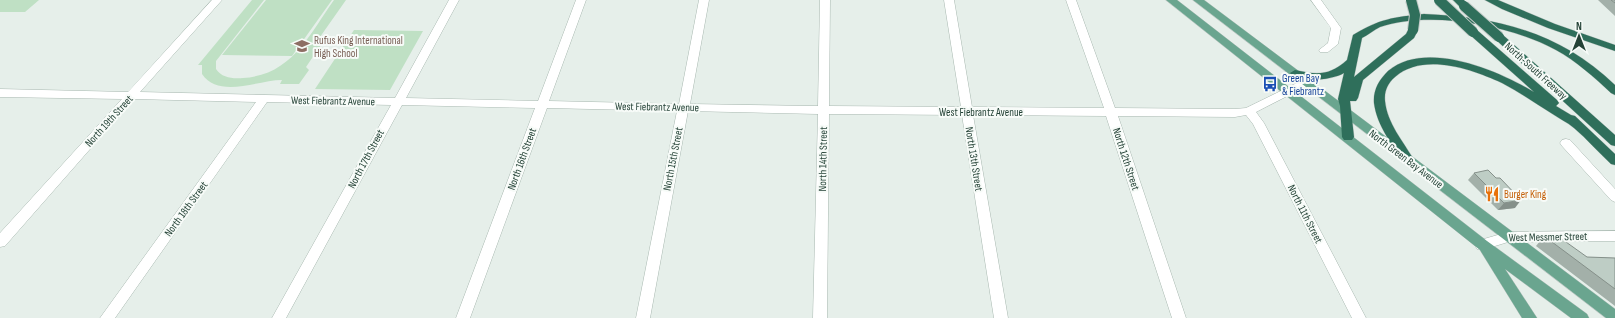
<svg xmlns="http://www.w3.org/2000/svg" width="1615" height="318" font-family="'Sofia Sans Condensed',sans-serif">
<style>
.green{fill:#bfe0c4}
.lines{fill:none;stroke-linecap:round;stroke-linejoin:round}
.minor-casing{stroke:#a8b8b0;stroke-width:1}
.major-casing{stroke:#c2cac7;stroke-width:1}
.highway-casing{stroke:#c2cac7;stroke-width:1}
.minor{fill:#fff;fill-rule:evenodd}
.major{fill:#6aa58f;fill-rule:evenodd}
.highway{fill:#2f6f5b;fill-rule:evenodd}
.highway-bridge-casing{stroke:#c2cac7;stroke-width:12;stroke-linecap:butt}
.highway-bridge{stroke:#2f6f5b;stroke-width:10}
.wall{fill:#a3b0a9}
.shaded-wall{fill:#85908a}
.building{fill:#becdc5;stroke:#85908a}
.labels{text-anchor:middle;dominant-baseline:central;stroke-width:4;stroke-linejoin:round;paint-order:stroke}
.education-label{font-size:11px;fill:#785e54;stroke:#f7fbf8;text-anchor:start}
.street-label{font-size:11px;fill:#244236;stroke:#f7fbf8}
.transit-label{font-size:11px;fill:#164399;stroke:#f7fbf8;text-anchor:start}
.food-label{font-size:11px;fill:#c56008;stroke:#f7fbf8;text-anchor:start}
</style>
<rect width="100%" height="100%" fill="#e6efea"/>
<path class="green" d="M0 0H39L25 12H0Z
M252 0H264L216 61V69C222 78 233 79 243 78 292 75 309 35 334 0H346L320 37 325 39 306 67 309 70 299 84H280L282 80C258 80 219 99 202 74V65H198Z
M266 0H332L292 56 222 55Z
M354 30 423 31 390 90 315 89Z"/>
<g class="lines">
<g class="minor-casing">
<path id="minor" d="M212 0H222L140 92 395 98 449 0H459L406 98 538 101 576 0H586L549 101 679 104 699 0H709L690 104 818 106 820 0H830L829 106 961 107 944 0H954L972 107 1104 108 1066 0H1076L1115 108 1235 109 1246 108 1303 80H1311L1312 82 1311 84 1256 112 1264 123 1366 318H1352L1253 124 1246 115 1235 117 1118 116 1186 318H1172L1106 116 973 115 1008 318H994L962 115 829 114 827 318H813L818 114 688 111 650 318H636L677 111 547 108 470 318H456L535 108 402 105 286 318H272L391 105 267 102 115 318H100L256 102 134 99 5 246 0 247V233L122 99 0 97V89L128 92Z
M1311 0H1321L1341 28 1338 44 1328 52H1320L1319 50 1328 43 1331 28Z
M1566 139 1570 140 1615 189V202L1611 200 1562 146 1560 143 1562 140Z
M1615 231V241L1508 242 1482 250 1477 249 1475 245 1477 241 1508 232Z"/>
</g>
<g class="major-casing">
<path id="major" d="M1166 0H1177L1487 241 1587 314 1589 318H1571L1505 269 1537 318H1522L1480 250Z
M1193 0H1204L1615 309V318H1606Z"/>
</g>
<g class="highway-casing">
<path id="highway" d="M1453 0H1464L1469 6 1467 8H1461Z
M1485 0H1498L1555 24 1615 45V51L1548 28 1502 9Z
M1424 14C1497 17 1560 32 1615 85V95L1611 93C1594 77 1576 61 1556 50 1510 25 1430 10 1380 27 1374 30 1368 35 1362 38L1354 77 1406 34 1409 28H1417L1418 30 1414 38 1363 80 1358 98 1356 101H1350L1354 137 1352 140H1344L1342 137 1340 106 1338 99 1344 73C1333 80 1298 84 1290 73L1295 70C1317 75 1329 76 1347 60L1353 35C1379 19 1394 17 1424 14Z
M1473 29 1477 30 1557 100 1559 103 1556 106 1571 115 1575 116 1615 154V165L1611 164C1598 152 1587 139 1574 128 1567 122 1558 118 1551 113 1535 103 1519 92 1502 83 1472 69 1423 52 1395 77 1388 83 1384 91 1385 101 1387 123 1403 141 1414 160L1412 163 1408 164 1404 163C1392 144 1377 126 1374 103 1373 90 1379 80 1388 71 1426 39 1499 71 1534 92L1469 34 1468 32Z
M1499 34 1503 35 1615 135V146L1611 145 1495 39 1494 37Z"/>
</g>
<use href="#minor" class="minor"/>
<use href="#major" class="major"/>
<use href="#highway" class="highway"/>
<g class="highway-bridge-casing">
<path id="highway-bridge" d="M1411 0 1415 15 1413 30
M1439 0 1473 32
M1464 6 1499 37"/>
</g>
<use href="#highway-bridge" class="highway-bridge"/>
</g>
<path class="wall" d="M1598 0H1615V16Z
M1474 173 1515 208 1498 210 1468 180Z
M1544 236 1587 257 1615 258V306L1536 246Z"/>
<path class="shaded-wall" d="M1521 200 1515 208 1498 210 1504 203Z"/>
<path class="building" d="M1611 0H1615V3Z
M1488 170 1496 178H1500L1521 200 1504 203 1474 173Z
M1544 236 1559 237 1587 257 1615 258V289Z"/>
<defs>
<g id="school-bare" transform="scale(1.2)"><path d="M0-5L7-2L0 1L-7-2ZM-4 1L0 2.5L4 1V4Q0 6-4 4Z" fill="#8d6e63" stroke="#f7fbf8" stroke-width="2.5" paint-order="stroke"/></g>
<g id="bus-bare" transform="scale(1.2)"><path d="M-5-6H5V4H4V6H2V4H-2V6H-4V4H-5ZM-3.5-4V0h7V-4ZM-3.5 1.2v1.5H-2V1.2ZM2 1.2v1.5H3.5V1.2Z" fill="#1a4fb4" stroke="#f7fbf8" stroke-width="2.5" paint-order="stroke"/></g>
<g id="restaurant-bare" transform="scale(1.2)"><path d="M-5-6h1v4h1v-4h1v4h1v-4h1v5L-1.5 .5V6h-2V.5L-5-1ZM5-6V6H3V1.5H1.5Q1.5-4 5-6Z" fill="#e8710a" stroke="#f7fbf8" stroke-width="2.5" paint-order="stroke"/></g>
</defs>
<g fill-rule="evenodd">
<use href="#school-bare" x="302" y="46"/>
<use href="#bus-bare" x="1270" y="84"/>
<use href="#restaurant-bare" x="1492" y="194"/>
</g>
<g class="labels">
<g class="education-label">
<text x="314" y="40">Rufus King International<tspan x="314" dy="13">High School</tspan></text>
</g>
<g class="street-label">
<text transform="translate(1536 71) rotate(42)">North-South Freeway</text>
<text transform="translate(333 101) rotate(1)">West Fiebrantz Avenue</text>
<text transform="translate(657 107) rotate(1)">West Fiebrantz Avenue</text>
<text x="981" y="112">West Fiebrantz Avenue</text>
<text transform="translate(109 121) rotate(-48)">North 19th Street</text>
<text transform="translate(366 159) rotate(-62)">North 17th Street</text>
<text transform="translate(522 159) rotate(-70)">North 16th Street</text>
<text transform="translate(673 159) rotate(-79)">North 15th Street</text>
<text transform="translate(823 159) rotate(-89)">North 14th Street</text>
<text transform="translate(974 159) rotate(81)">North 13th Street</text>
<text transform="translate(1126 159) rotate(72)">North 12th Street</text>
<text transform="translate(1406 159) rotate(37)">North Green Bay Avenue</text>
<text transform="translate(186 209) rotate(-54)">North 18th Street</text>
<text transform="translate(1305 214) rotate(63)">North 11th Street</text>
<text transform="translate(1548 237) rotate(-1)">West Messmer Street</text>
</g>
<g class="transit-label">
<text x="1282" y="78">Green Bay<tspan x="1282" dy="13">&amp; Fiebrantz</tspan></text>
</g>
<g class="food-label">
<text x="1504" y="194">Burger King</text>
</g>
</g>
<g transform="translate(1579 36)" stroke="#f7fbf8" stroke-width="3" paint-order="stroke">
<path d="M0-3L7 15L0 10L-7 15Z" fill="#244236"/>
<text y="-6" font-size="11" font-weight="bold" text-anchor="middle" fill="#244236">N</text>
</g>
</svg>
